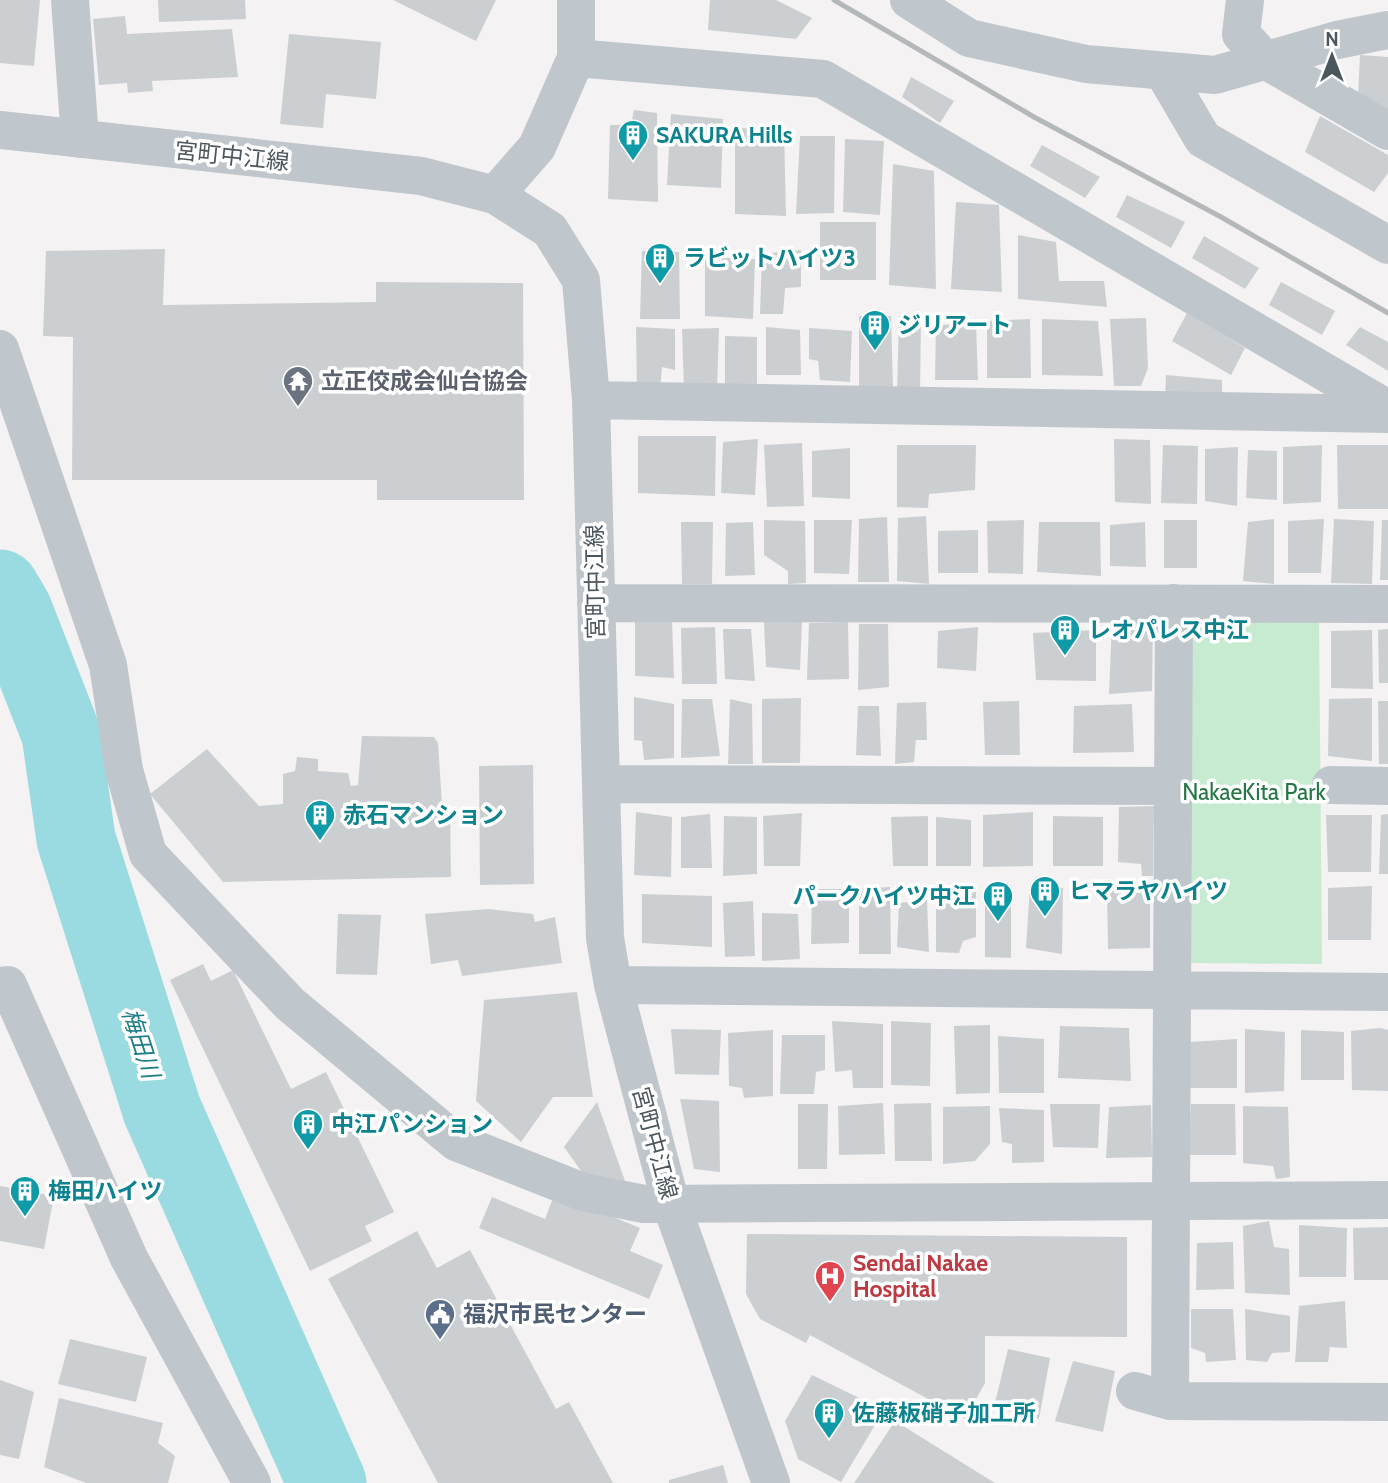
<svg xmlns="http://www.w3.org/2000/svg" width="1388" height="1483" font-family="Cabin,'Noto Sans JP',sans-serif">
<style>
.green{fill:#c7ebd1}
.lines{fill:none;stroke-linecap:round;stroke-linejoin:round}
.river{stroke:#9adbe2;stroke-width:79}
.building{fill:#cccfd2}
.minor{stroke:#c0c7cc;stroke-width:38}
.rail{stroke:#b5b8bb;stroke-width:5}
.labels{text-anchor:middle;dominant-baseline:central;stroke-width:7;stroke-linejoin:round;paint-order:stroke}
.culture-label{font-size:23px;font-weight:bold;fill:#0d838f;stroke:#fff;text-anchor:start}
.street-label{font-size:23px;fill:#4c575d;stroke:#fff}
.worship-label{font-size:23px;font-weight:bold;fill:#5b616d;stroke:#fff;text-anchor:start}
.park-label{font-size:23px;fill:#247744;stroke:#fff}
.health-label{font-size:23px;font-weight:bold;fill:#be3a42;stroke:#fff;text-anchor:start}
.service-label{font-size:23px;font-weight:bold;fill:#4e5e75;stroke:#fff;text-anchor:start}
.water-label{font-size:24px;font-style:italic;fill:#1d7e88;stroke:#fff}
</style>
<rect width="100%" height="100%" fill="#f4f2f2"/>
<path class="green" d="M1189 620 1319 621 1322 964 1188 963Z"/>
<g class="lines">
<path class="river" d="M0 589 13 611 61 734 76 839 162 1110 327 1483"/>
</g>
<path class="building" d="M0 0H40L34 66 0 63Z
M158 0H245L246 19 159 22Z
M393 0H496L476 41Z
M710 0H776L812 18 796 39 708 30Z
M125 16 127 34 232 29 238 77 152 81 153 91 128 93 127 83 99 85 93 19Z
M289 34 381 42 376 99 326 94 323 128 280 124Z
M1360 55 1388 57V113L1358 97Z
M911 77 954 101 940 123 902 97Z
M634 110 657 113 658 202 608 199 610 125H631Z
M671 114 723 119 721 188 667 185Z
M1320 116 1388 155V173L1374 192 1305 152Z
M735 128 784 129 786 216 735 214Z
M800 136H835L834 213 796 214Z
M845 139 884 141 880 215 843 212Z
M1042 145 1100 177 1085 198 1030 166Z
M893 164 934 171 936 289 889 285Z
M1127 195 1185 222 1171 248 1116 217Z
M956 202 999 205 1002 292 951 289Z
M820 222H876V280H820Z
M1018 235 1056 242 1059 281H1104L1107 307 1018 299Z
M1204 236 1259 268 1245 289 1192 258Z
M165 249 163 305 376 302V282L523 283 524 500H377V480H72L73 337 43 336 46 251Z
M801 250V287L785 288 783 314H760L762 254Z
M642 251 679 252 680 319H640Z
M705 257 755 259 753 319 705 316Z
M1281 282 1335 311 1322 335 1269 305Z
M1187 313 1245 348 1231 375 1172 341Z
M859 316H891L893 388H859Z
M899 316 921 317 920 395 897 394Z
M1146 318 1148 368 1141 386H1114L1110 319Z
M1030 319 1031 378H987V321Z
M1042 319 1098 321 1103 376 1042 375Z
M976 324 978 380H935L936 325Z
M636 327 675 329V370L662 367 660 392H637Z
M766 327 800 330 801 375H766Z
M1360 327 1388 342V371L1346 345Z
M719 328 717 391H684L682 329Z
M809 328 852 331 850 382 820 380 818 361 809 359Z
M725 336 757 337V391H725Z
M1166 375 1222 380V402L1165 401Z
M638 436H716L715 496 638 493Z
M758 439 755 495 721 493 723 442Z
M1114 439 1150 440 1151 504 1115 502Z
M802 443 804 506 767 507 764 445Z
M897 445H976L975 490 929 494 928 508 897 507Z
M1163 445 1198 446 1197 504 1161 503Z
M1322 445 1321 502 1283 504V447Z
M1337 445H1388V509H1338Z
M1238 447 1237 506 1205 501V449Z
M850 448V499L812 497V451Z
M1248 450 1277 451V500L1246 498Z
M926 516 929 584 897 581 898 518Z
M887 517 889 582H858L859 519Z
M1274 519V584L1243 581 1248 522Z
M1324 519 1321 573H1288V521Z
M1334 519 1374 521 1372 584 1331 583Z
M764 520 805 521 806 583 788 584V571L764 555Z
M814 520H852L849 574 814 573Z
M1024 520 1023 574 988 573 987 521Z
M1164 520H1197V568H1164Z
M1382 520H1388V580H1380Z
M681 522H713L712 584H682Z
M753 522 755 575 725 576 726 523Z
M1039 522H1100L1101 576 1037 572Z
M1145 522 1146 567 1110 566V525Z
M978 530V573H938V531Z
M672 621 674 678 635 676V622Z
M764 622H802L800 670 766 667Z
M848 622 849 679 807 680 809 623Z
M1112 622H1153L1152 691 1109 694Z
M859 624H888L889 687 858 690Z
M715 627 717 684H682L681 628Z
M978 627 976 671 937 668 938 631Z
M723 629H751L755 681 725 679Z
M1388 629V683H1379L1378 630Z
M1096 630V681L1036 680 1033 633Z
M1372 630 1373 689 1331 688V631Z
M634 697 674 704V758L644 760 642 741 634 740Z
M801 698 800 763H762V699Z
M1372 698V761L1328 756 1329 699Z
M682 699H712L720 756 681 758Z
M730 699 752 704 753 764H728Z
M1019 701 1020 755H985L983 702Z
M1378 701H1388V764H1379Z
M926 702 927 740H916L914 762 895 764 897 703Z
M1132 704 1134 752 1073 753 1074 706Z
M858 706H879L881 756 856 755Z
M362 736 434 737 438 743 442 804 450 807 451 877 223 882 150 794 207 749 259 806 283 804V774L295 771 297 757 318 759V771L348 773 351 786 358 785Z
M533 765 534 884 480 885 479 766Z
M1154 806 1153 876H1142L1141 864 1118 862 1119 807Z
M636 812 672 817 671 877 634 875Z
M1033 812V866L983 867V815Z
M802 813 800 866H764L763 816Z
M710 814 712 868H681V817Z
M1388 814V874H1379L1381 815Z
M1326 815H1372L1371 872H1328Z
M724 816 757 817V874L723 876Z
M928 816V866H893L891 817Z
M1053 816 1103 817V866H1053Z
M936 817 971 820V866H936Z
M1030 885 1063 888 1062 954 1026 948Z
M1107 886 1150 888V948L1108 949Z
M1372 886 1371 940H1328V888Z
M890 887 891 954H859V889Z
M985 887 1011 889V958L985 957Z
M936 888 976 889V937L963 941 959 953 936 952Z
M812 889H849V943L811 944Z
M642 894 712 896V947L642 943Z
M927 900 929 952 897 947 899 903Z
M753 901 755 956 725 957 723 903Z
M489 909 533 914 535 922 555 917 562 963 462 976 458 960 431 964 425 914Z
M762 913 798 914 800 959 762 961Z
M338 914 381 915 377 975 336 974Z
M203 964 211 981 233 970 291 1089 326 1072 394 1212 365 1226 372 1241 310 1271 170 980Z
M577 992 593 1097H553L521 1142 476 1101 484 1000Z
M832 1021 883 1024V1088H853L852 1070 835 1072Z
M891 1021 931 1023 930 1086 891 1085Z
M990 1025V1093L956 1094 954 1026Z
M1060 1026 1129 1028 1131 1081 1058 1078Z
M1380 1028 1388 1030V1091L1352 1090 1351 1031Z
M671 1029 721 1030 719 1075 675 1074Z
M1245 1029 1285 1032 1284 1091 1245 1093Z
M773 1030V1096L744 1098 742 1088 729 1086 728 1033Z
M1301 1030 1344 1032V1080H1301Z
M782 1035H825V1070L816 1072 814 1094H780Z
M998 1036 1044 1039V1093H999Z
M1237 1039V1088H1188L1189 1042Z
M680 1099 719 1101 720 1172 694 1169Z
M597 1102 625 1181 584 1175 564 1147Z
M883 1103 885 1154 839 1155 838 1106Z
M931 1103 932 1161H895L894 1104Z
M798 1104H828L827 1169H798Z
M1050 1104H1100L1098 1148 1053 1147Z
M1191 1104H1235L1236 1155H1189Z
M1151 1105 1152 1157 1106 1158 1109 1107Z
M990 1106V1144L975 1161 943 1164V1107Z
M1243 1106 1288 1107 1290 1177 1276 1179 1273 1166 1243 1163Z
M999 1108 1044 1110V1162L1012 1163V1144L1002 1142Z
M0 1186 54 1196 44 1249 0 1241Z
M555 1193 640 1228 630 1251 663 1265 649 1299 479 1228 492 1197 545 1219Z
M1269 1221 1274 1247 1289 1249 1290 1295 1245 1293 1243 1226Z
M1299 1225 1347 1228 1346 1277H1299Z
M1388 1227V1280H1354L1353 1228Z
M417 1231 437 1268 470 1250 556 1409 569 1402 613 1483H438L328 1279Z
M747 1234 1127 1237V1337L985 1336V1383L965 1419 810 1335 806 1343 760 1319 746 1294Z
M1233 1242 1234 1289 1196 1290 1197 1243Z
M1345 1301 1347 1348 1330 1347 1328 1362H1295L1299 1306Z
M1191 1309H1233L1236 1360 1206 1362 1205 1353 1191 1348Z
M1245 1309 1290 1316V1352L1272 1353 1267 1362 1246 1360Z
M70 1339 147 1357 136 1402 58 1384Z
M1008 1349 1050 1358 1039 1419 994 1407Z
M1073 1361 1115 1371 1103 1432 1055 1421Z
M812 1375 884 1410 841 1482 798 1459 785 1421Z
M0 1380 34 1392 19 1459 0 1455Z
M59 1398 163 1423 158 1443 175 1456 168 1483H86L44 1467Z
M895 1421 995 1483H854Z
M723 1465 728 1483H669V1480Z"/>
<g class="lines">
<path class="minor" d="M70 0 80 139
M909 0 969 38 1086 64 1215 75 1337 40 1388 30
M1245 0 1241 34 1265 60 1388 131
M576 58 823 79 1388 409
M1163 71 1203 139 1388 245
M0 130 421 176 495 195 550 230 581 280 591 400 605 938 613 985 671 1204 771 1483
M495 195 537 147 576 58V0
M0 349 108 665 124 770 148 854 290 1004 456 1142 583 1192 644 1204 1388 1200
M591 400 1388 414
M596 603 1388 604
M601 784 1173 786
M1331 785 1388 786
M613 985 1388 992
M0 986 8 985 129 1258 252 1483
M1135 1391 1170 1401 1388 1402
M1170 1401 1174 603"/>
<path class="rail" d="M834 0 1034 117 1221 217 1388 313"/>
</g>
<defs>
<g id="building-pin" transform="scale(1.575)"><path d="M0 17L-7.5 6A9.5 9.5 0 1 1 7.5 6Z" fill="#0f9aa8" stroke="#fff"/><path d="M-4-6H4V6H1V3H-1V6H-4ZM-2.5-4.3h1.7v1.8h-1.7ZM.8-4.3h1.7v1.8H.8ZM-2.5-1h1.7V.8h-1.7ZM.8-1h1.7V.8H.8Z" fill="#fff"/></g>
<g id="temple-pin" transform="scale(1.575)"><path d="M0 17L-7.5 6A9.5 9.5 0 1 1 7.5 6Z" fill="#6b7280" stroke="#fff"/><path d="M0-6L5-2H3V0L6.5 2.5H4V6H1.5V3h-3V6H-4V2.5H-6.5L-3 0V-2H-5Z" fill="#fff"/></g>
<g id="hospital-pin" transform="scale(1.575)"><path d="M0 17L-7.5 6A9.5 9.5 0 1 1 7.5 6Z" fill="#e0444e" stroke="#fff"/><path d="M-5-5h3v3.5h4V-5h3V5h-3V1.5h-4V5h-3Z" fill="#fff"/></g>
<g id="civic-pin" transform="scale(1.575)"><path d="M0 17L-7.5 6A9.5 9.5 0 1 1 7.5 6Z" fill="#5c6f8a" stroke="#fff"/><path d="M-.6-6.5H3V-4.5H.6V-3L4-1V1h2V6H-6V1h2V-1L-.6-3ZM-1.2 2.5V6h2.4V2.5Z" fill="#fff"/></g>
</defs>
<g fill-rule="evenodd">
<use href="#building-pin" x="633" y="135"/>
<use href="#building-pin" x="660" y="258"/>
<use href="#building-pin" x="875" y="325"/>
<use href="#temple-pin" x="298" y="381"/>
<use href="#building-pin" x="1065" y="630"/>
<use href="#building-pin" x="320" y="815"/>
<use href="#building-pin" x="1045" y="891"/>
<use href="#building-pin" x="998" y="896"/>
<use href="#building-pin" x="308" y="1124"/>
<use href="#building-pin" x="25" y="1191"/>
<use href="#hospital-pin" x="830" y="1276"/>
<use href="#civic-pin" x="440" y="1314"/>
<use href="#building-pin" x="829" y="1413"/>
</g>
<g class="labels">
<g class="culture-label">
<text x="656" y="135">SAKURA Hills</text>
<text x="683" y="258">ラビットハイツ3</text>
<text x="898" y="325">ジリアート</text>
<text x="1088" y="630">レオパレス中江</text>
<text x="343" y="815">赤石マンション</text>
<text x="1068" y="891">ヒマラヤハイツ</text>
<text x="975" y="896" text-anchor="end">パークハイツ中江</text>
<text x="331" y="1124">中江パンション</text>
<text x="48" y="1191">梅田ハイツ</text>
<text x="852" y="1413">佐藤板硝子加工所</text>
</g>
<g class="street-label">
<text transform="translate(232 156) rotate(6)">宮町中江線</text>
<text transform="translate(595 582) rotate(-91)">宮町中江線</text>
<text transform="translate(655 1143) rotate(75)">宮町中江線</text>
</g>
<g class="worship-label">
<text x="321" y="381">立正佼成会仙台協会</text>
</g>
<g class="park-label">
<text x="1254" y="792">NakaeKita Park</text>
</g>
<g class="health-label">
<text x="853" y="1263">Sendai Nakae<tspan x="853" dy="26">Hospital</tspan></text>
</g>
<g class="service-label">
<text x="463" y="1314">福沢市民センター</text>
</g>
<g class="water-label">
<text transform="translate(141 1043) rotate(72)">梅田川</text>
</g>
</g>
<g transform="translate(1332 56)" stroke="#ffffff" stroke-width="5" paint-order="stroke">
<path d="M0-5L12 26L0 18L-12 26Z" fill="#4c575d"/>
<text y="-10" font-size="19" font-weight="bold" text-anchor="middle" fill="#4c575d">N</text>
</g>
</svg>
